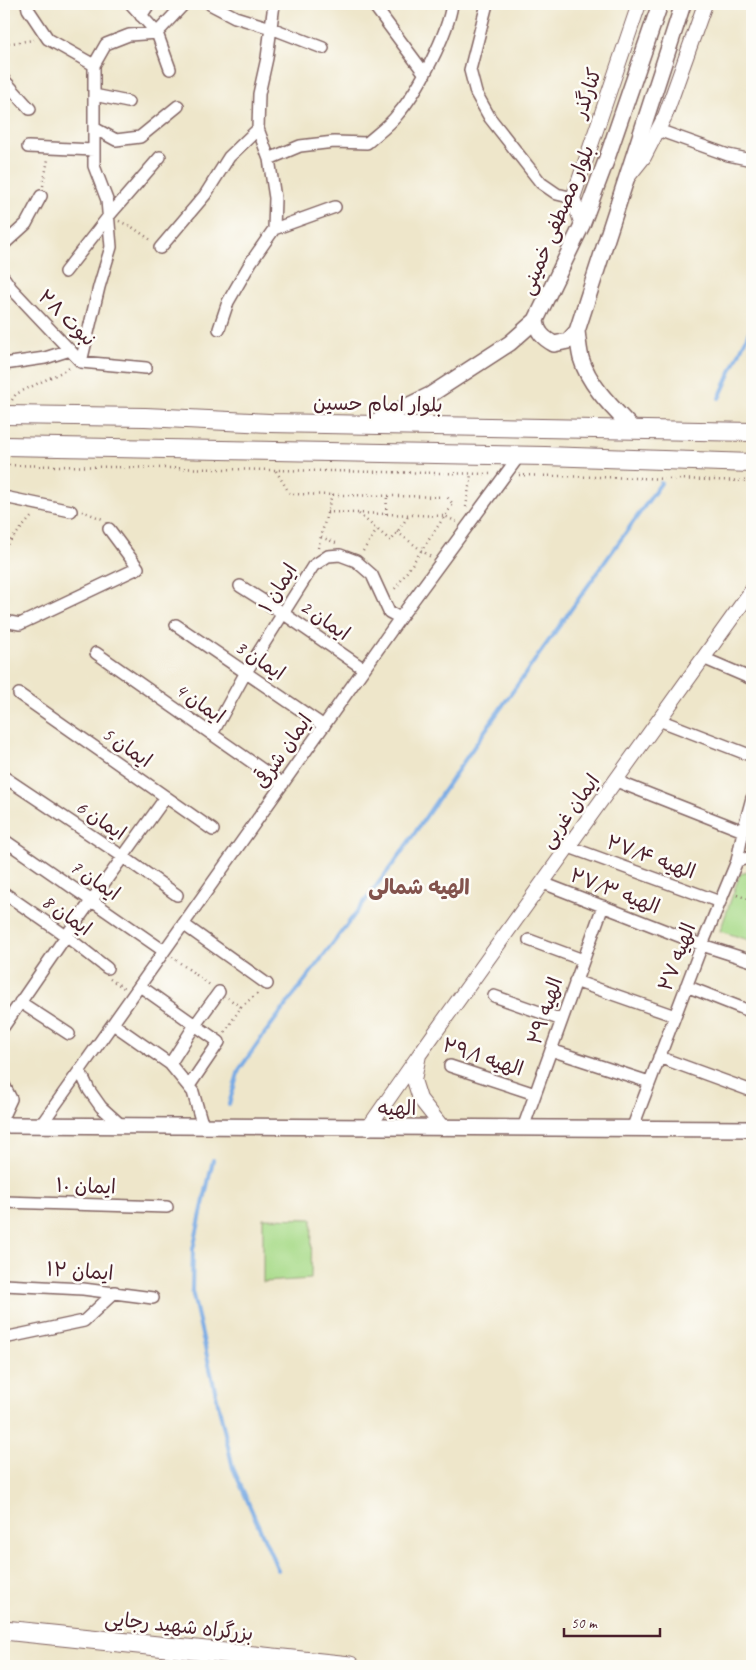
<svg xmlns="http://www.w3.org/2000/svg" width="756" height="1670" font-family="Caveat,'Playpen Sans Arabic',sans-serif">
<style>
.park{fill:#a9db8a;stroke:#7a7d5a}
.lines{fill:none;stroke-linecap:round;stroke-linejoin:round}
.stream{stroke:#79abe4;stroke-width:4}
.minor-casing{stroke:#836563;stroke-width:14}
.tertiary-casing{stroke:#836563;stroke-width:16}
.secondary-casing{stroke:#836563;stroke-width:18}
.primary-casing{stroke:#836563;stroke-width:20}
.trunk-casing{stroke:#836563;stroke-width:21}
.path{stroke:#836563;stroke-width:2.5;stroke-dasharray:1 4;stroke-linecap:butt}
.minor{stroke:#fff;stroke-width:11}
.tertiary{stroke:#fff;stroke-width:14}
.secondary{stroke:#fff;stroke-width:15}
.primary{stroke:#fff;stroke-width:18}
.trunk{stroke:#fff;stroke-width:19}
.labels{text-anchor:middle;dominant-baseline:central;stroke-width:5;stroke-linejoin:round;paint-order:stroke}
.street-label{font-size:20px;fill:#4a1f2b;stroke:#fdfcf7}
.neighbourhood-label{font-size:21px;font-weight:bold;fill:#83534d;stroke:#fdfcf7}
</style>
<rect width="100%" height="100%" fill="#fdfcf7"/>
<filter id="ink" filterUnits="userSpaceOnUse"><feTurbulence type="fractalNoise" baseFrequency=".02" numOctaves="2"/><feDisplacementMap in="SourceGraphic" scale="10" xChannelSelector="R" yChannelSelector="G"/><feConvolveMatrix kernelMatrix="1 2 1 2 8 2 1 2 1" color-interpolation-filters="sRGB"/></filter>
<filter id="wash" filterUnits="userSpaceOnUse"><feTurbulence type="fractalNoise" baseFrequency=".0096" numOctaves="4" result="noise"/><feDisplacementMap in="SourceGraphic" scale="20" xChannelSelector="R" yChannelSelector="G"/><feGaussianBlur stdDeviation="1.12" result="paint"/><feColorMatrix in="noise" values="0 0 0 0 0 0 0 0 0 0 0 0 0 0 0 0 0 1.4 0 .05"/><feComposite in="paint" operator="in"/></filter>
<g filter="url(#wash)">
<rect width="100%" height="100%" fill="#eee6ca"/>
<path class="park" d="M752 871V941L720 931 740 874Z
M263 1218 312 1219 311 1279 263 1282Z"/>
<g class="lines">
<path class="stream" d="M719 398 752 325
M229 1104 239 1070 262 1037 396 860 493 719 661 483
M213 1160 193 1249 192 1291 233 1468 278 1570"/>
</g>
</g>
<g filter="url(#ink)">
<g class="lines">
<g class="minor-casing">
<path id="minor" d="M27 4 28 9 48 39 94 65
M131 4 157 33 170 69
M210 4 235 17 271 28 323 48
M373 4 425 74
M487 4 470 70 476 93 490 118 541 183 557 194 573 198
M141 16 149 4
M4 80 30 109
M94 95 128 102
M94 128 116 140 140 137 178 106
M658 130 728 155 752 160
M28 147 94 150
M269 159 300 146 334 142 367 143C377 134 390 125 398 114 418 91 448 34 452 4
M274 229 335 207
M4 244 26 224 41 196
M160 248 205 195 229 157 258 129
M65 272 108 217 160 157
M4 278 11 288 81 362 146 368
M219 329 228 302 251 262 274 229 275 198 269 159 258 129 259 94 267 58 274 4
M81 362 99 287 111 247 107 200 94 166V65L106 44 129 35 157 33 184 4
M4 364 45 358 70 350
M4 497 71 511
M240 586 284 614 364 669
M4 621 20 624 138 568 109 529
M176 625 324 726
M96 653 283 784
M703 658 752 679
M19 694 213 830
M659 720 752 756
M212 734 246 672 313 566 328 556 340 555 356 561 372 575 389 612 400 618
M4 777 122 856 177 895
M616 781 743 831
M4 840 164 951
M569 847 720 902
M737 861 752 857
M543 883 702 945 752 961
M4 893 66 936 107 968
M183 924 267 984
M529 940 583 960
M575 981 675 1016
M140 986 219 1042 189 1086
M686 986 752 1012
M494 996 562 1020
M20 1002 69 1034
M113 1024 170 1064
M4 1026 66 936 166 797
M551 1050 649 1082
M659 1057 752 1091
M450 1066 535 1094
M80 1071 89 1090 101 1107 122 1126
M4 1085 11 1099 4 1114
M41 1125 400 618 519 456
M203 1127 193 1092 170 1064 195 1025 219 992
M523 1128 603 906
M632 1129 702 945 737 861 743 831 752 798
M4 1202 167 1207
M4 1285 83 1289 153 1298
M4 1338 84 1321 115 1292"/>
</g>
<g class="tertiary-casing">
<path id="tertiary" d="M628 177 644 157 665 116 705 4
M582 225 573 198 639 4
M419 1055 752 590
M368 1128 419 1055 414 1080 420 1099 443 1128"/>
</g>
<g class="secondary-casing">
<path id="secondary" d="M536 320C537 332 543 338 554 344L568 341 577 331
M368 425 430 395 510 343 536 320 582 225 606 161 660 4
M634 430C614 409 589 386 581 358 579 350 578 340 577 331L683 4
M4 1125 752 1129"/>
</g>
<g class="primary-casing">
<path id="primary" d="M4 415 145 417 270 423 752 432
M4 446 545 456 752 463"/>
</g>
<g class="trunk-casing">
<path id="trunk" d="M4 1630 350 1666"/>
</g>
<path class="path" d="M4 44 34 40
M43 186 48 159
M119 221 132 227 151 240
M12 400 16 394 70 368
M4 465 491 474
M276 471 290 494 447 497 453 504 398 585 393 591
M519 475 752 481
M466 507 471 474
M82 511 105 520
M327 512 445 516 457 522
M359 514 391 541 409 515
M386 514 387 496
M397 532 432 558
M321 537 336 543
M4 548 33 515
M318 548 332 494
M363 551 377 530
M737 895 752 900
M172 957 210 985
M110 979 124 988
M241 1007 259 992
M225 1032 241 1007 228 998"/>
<use href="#minor" class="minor"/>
<use href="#tertiary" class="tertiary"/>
<use href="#secondary" class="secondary"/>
<use href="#primary" class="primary"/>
<use href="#trunk" class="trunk"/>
</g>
</g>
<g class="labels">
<g class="street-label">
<text transform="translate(587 93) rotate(-71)">کنارگذر</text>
<text transform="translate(557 220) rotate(-67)">بلوار مصطفی خمینی</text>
<text transform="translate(67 318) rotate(44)">نبوت ۲۸</text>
<text transform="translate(378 404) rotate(1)">بلوار امام حسین</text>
<text transform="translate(278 588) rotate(-58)">ایمان ۱</text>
<text transform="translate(325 620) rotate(35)">ایمان 2</text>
<text transform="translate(260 660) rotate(34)">ایمان 3</text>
<text transform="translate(200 703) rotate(35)">ایمان 4</text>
<text transform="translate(127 747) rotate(35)">ایمان 5</text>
<text transform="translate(283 751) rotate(-55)">ایمان شرقی</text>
<text transform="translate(570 811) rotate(-54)">ایمان غربی</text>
<text transform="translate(101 820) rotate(34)">ایمان 6</text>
<text transform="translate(651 857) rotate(20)">الهیه ۲۷/۴</text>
<text transform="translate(95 880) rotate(35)">ایمان 7</text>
<text transform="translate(615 891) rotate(21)">الهیه ۲۷/۳</text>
<text transform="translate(67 915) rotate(36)">ایمان 8</text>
<text transform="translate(677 957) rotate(-69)">الهیه ۲۷</text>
<text transform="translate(545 1011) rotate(-71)">الهیه ۲۹</text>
<text transform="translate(483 1057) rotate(18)">الهیه ۲۹/۱</text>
<text x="397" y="1108">الهیه</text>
<text transform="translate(86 1186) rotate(2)">ایمان ۱۰</text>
<text transform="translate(80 1271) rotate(4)">ایمان ۱۲</text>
<text transform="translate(179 1626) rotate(6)">بزرگراه شهید رجایی</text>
</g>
<g class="neighbourhood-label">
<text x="419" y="887">الهیه شمالی</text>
</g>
</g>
<rect width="756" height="1670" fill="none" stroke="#fdfcf7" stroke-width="20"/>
<path d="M564 1628v8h96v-8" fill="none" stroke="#4a1f2b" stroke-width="2.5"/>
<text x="571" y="1628" font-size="15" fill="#4a1f2b" stroke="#fdfcf7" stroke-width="4" paint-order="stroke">50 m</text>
</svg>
